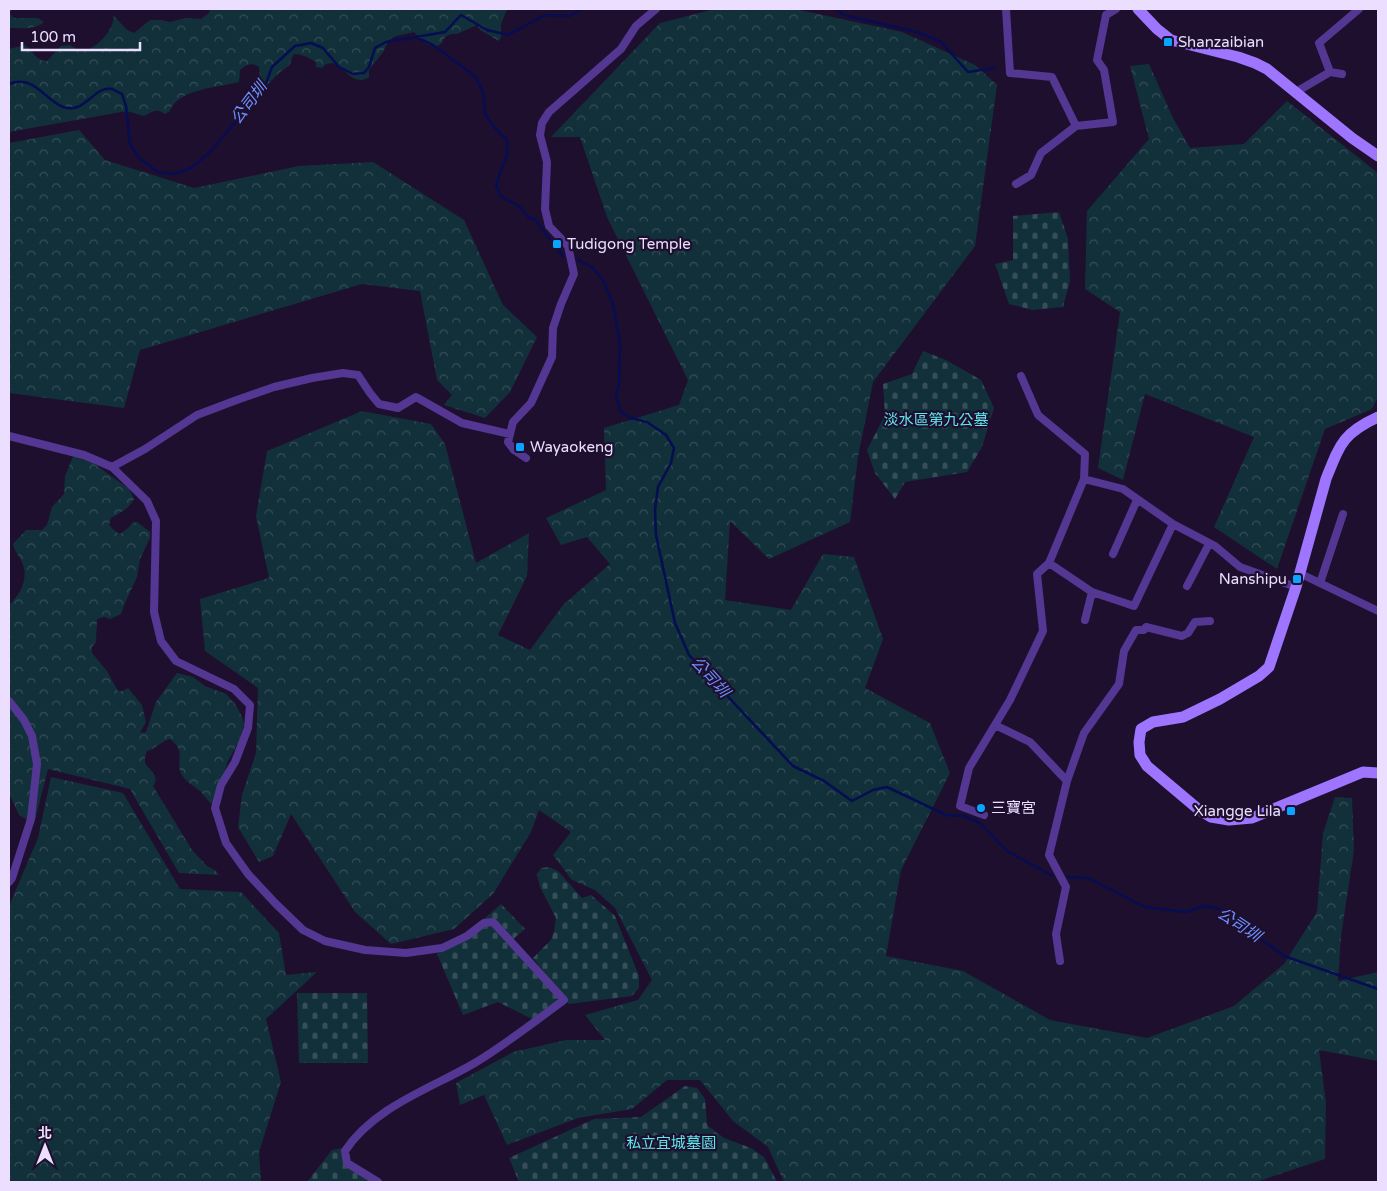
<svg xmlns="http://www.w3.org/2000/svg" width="1387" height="1191" font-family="'Varela Round','Noto Sans TC',sans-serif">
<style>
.forest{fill:url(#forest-crowns)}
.cemetery{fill:url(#cemetery-stones)}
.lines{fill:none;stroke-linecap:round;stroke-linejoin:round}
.stream{stroke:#060d52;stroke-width:2.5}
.street{stroke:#533792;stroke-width:8}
.secondary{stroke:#9e75ff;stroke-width:11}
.poi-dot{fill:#0aa3ff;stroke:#1e0f2f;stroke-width:2}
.labels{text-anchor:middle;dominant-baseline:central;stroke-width:4.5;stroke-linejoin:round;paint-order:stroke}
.poi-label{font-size:15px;fill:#ebdeff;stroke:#1e0f2f;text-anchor:start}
.park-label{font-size:15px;fill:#5de8eb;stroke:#1e0f2f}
.water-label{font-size:16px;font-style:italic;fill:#6c92ff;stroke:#1e0f2f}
</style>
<defs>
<pattern id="forest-crowns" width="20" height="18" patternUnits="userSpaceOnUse" patternTransform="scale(1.25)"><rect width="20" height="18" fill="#12303a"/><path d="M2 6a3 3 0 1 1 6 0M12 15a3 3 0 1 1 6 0" fill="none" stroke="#354e58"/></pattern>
<pattern id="cemetery-stones" width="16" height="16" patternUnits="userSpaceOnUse" patternTransform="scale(1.25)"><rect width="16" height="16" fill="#12303a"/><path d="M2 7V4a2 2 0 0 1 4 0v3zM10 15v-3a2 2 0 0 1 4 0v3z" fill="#354e58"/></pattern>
</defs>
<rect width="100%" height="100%" fill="#1e0f2f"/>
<path class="forest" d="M9 9H13L9 13 14 18H38L44 22C35 30 20 28 9 28Z
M211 9H507L501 24V37L499 41 480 30 477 25 457 34H451L445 37 442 43 437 46 426 44 414 32 393 37 389 40 383 52 369 70V77C354 87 346 69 333 63L326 64 322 68 316 67V62C309 58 303 54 294 54L291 60 290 65 280 72 267 85H261L257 82 260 77 259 67C252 62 246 64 240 70L239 82C220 87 177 89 170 111L165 114C157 108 153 111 144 116L127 111 9 132V49L25 45C33 51 37 62 47 61L61 46 70 45 80 51C94 52 116 29 113 15L127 30 134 33 150 20H162L170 22 185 18 201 19 208 14Z
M715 9H795L902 32 975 65 997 85 975 246 873 382 858 457 850 522 769 559 730 521 725 600 791 610 823 554 854 557 883 639 865 688 930 723 950 773 901 870 886 956 963 971 1050 1020 1147 1038 1234 1006 1284 964 1317 912 1323 833 1335 797 1352 798 1354 850 1341 936 1338 981 1378 972V1061L1319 1050 1326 1103 1325 1159 1256 1182H784L768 1147 733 1121 700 1080H667L632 1109 578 1118 507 1145 484 1095 460 1105 456 1083 513 1052 566 1040H605L585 1015 638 1000 652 980 615 908 595 890 572 880 553 855 571 832 539 810 531 832 493 894 454 929 391 944 355 912 291 814 273 856 259 862 238 827 242 795 256 753 258 688 205 651 200 599 269 578 256 516 267 451 362 411 431 424 445 444 476 563 529 533 527 576 498 635 530 650 563 605 610 564 587 537 561 545 546 518 606 490 604 428 679 405 688 380 607 217 580 137H551L660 23Z
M1149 64 1173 118 1190 148 1244 144 1287 101 1378 173V397L1372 409 1325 429 1277 569 1214 527 1254 437 1145 394 1123 480 1098 468 1120 312 1085 289 1087 211 1149 139 1130 66Z
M79 130 105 160 194 188 299 166 373 162 464 220 503 305 537 337 510 392 485 418 444 405 452 395 437 380 420 291 362 284 140 350 124 408 9 393V143Z
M74 454 85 457 129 489 134 499C129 509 120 513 111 518L109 525 116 532 120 534 129 527 132 523 137 522 150 532V538L140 559 137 577 125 603 121 614 110 619 104 617 97 619 96 642 92 647V653L107 671 118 691H123L128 688 142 705 146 722 140 733 146 732 156 702 177 673 193 677 205 686 226 694 236 705 243 719 244 725 239 741 228 761 221 783V801L216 804 210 803C207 799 204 795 200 791 193 785 187 783 182 775 174 763 188 752 170 739 161 741 156 749 147 751L145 757V763C151 772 160 776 153 786L192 850 207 866 216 871 219 875 179 873 130 789 48 769 34 824 19 815 9 793V605C21 594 29 578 22 562 19 555 14 551 13 544L26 530H42L47 525 52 507 64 494 65 476Z
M51 777 123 793 180 889 241 892 279 933 286 975 317 972 266 1019 281 1082 259 1152 261 1182H9V906L38 838Z"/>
<path class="cemetery" d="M1059 212 1068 239 1070 281 1063 307 1033 310 1009 304 995 264 1013 260V216Z
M923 351 946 360 981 380 994 408 982 447 967 472 905 482 895 499 875 473 867 450 885 415 883 384 912 374Z
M549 867 558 871 582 898 591 895 615 916 639 976V988L632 996 569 1004 533 958 551 940 554 932 556 918 540 887 537 874 541 868Z
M501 904 525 929 512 940 494 920 484 919Z
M491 924 561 1000 534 1020 498 1002 463 1015 437 954Z
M297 993H367L368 1063H299Z
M685 1086 697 1088 705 1099 707 1125 724 1138 751 1148 764 1157 777 1182H519L509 1158 594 1119 641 1117Z
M343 1148 344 1160 373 1182H307L332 1150Z"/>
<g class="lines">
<path class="stream" d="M836 9 844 15 917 32 941 42 968 72 995 68
M416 37 445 32 461 15 487 30 508 35 545 15 569 16 582 9
M9 84C34 74 45 100 63 107 85 115 94 85 112 89 115 90 119 93 122 94L126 106 130 144 139 158 158 172 174 174 191 168 210 152 264 89 272 67 295 46 311 43 323 48 339 67 353 74 364 73 369 67 375 48 386 42 416 37 433 45 475 76 483 92 485 114 494 127 507 140V154L496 185 500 196 520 207 530 219 533 217 563 256
M578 260 592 267 603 280 613 304 620 345 619 383 616 395 621 412 631 418 647 422 666 435 674 448 671 463 658 487 655 510 656 535 675 623 689 655 793 766 824 781 852 801 873 790 887 787 946 815 964 816 980 823 1007 851 1053 876
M1067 877 1088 878 1145 907 1186 912 1204 906 1220 909 1284 956 1378 989"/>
<path class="street" d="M1006 9 1010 73 1052 77 1076 126
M1330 72 1319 43 1359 9
M1296 92 1330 72 1342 74
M1016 184 1031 175 1041 153 1076 126 1113 122 1104 70 1097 60 1106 15 1116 9
M1021 376 1038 415 1085 454 1084 479 1123 489 1173 524 1215 546 1240 567 1296 587
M9 436 84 455 112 467 147 501 156 521 154 612 161 641 176 661 234 689 250 705 248 728 235 762 221 785 215 808 226 843 248 874 275 903 303 930 325 941 365 950 406 953 442 948 467 936 484 923 493 922 564 1000C534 1022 505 1045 473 1064 430 1089 374 1107 345 1151L347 1163 378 1182
M526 458 514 450 508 442 513 422 531 403 552 357 553 328 561 304 574 274 568 246 549 226 545 209 547 162 540 135 542 123 549 112 621 49 636 26 656 9
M112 467 145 449 197 415 234 401 274 387 312 378 343 373 358 375 370 393 379 404 398 408 416 397 462 423 510 434
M1113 554 1137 500
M1049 563 1092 592 1134 606 1173 524
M1299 573 1378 611
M1320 583 1343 514
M1187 586 1209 544
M1085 620 1092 592
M9 701 24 720 32 736 37 764 31 819 12 878 9 882
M995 725 1030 742 1067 781 1084 733 1119 684 1124 651 1136 630H1144L1146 627 1182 636 1188 633 1195 622 1210 621
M984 815 960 806 969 768 1010 700 1043 631 1037 574 1049 563 1084 479
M1060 961 1056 934 1066 887 1049 855 1067 781"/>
<path class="secondary" d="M1138 9 1157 29 1171 40 1238 57 1255 63 1267 69 1352 138 1378 156
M1378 417C1343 433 1340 444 1326 479L1296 587 1269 667 1259 676 1220 699 1183 717 1153 722 1141 729 1139 742 1140 755 1147 766 1198 809 1211 817 1229 820 1252 818 1363 772 1378 773"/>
</g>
<g class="poi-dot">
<rect x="1163" y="37" width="10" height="10" rx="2.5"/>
<rect x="552" y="239" width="10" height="10" rx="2.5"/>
<rect x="515" y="442" width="10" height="10" rx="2.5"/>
<rect x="1292" y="574" width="10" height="10" rx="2.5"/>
<circle cx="981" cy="808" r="5"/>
<rect x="1286" y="806" width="10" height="10" rx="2.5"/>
</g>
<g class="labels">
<g class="poi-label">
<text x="1178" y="42">Shanzaibian</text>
<text x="567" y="244">Tudigong Temple</text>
<text x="530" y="447">Wayaokeng</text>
<text x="1287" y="579" text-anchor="end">Nanshipu</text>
<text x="991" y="808">三寶宮</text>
<text x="1281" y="811" text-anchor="end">Xiangge Lila</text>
</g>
<g class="park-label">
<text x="936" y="420">淡水區第九公墓</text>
<text x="671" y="1143">私立宜城墓園</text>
</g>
<g class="water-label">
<text transform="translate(249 103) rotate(-53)">公司圳</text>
<text transform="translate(710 677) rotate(48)">公司圳</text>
<text transform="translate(1239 925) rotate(33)">公司圳</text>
</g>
</g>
<rect width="1387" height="1191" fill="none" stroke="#ebdeff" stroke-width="20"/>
<g transform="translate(45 1146)" stroke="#1e0f2f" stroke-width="4" paint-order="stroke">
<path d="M0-4L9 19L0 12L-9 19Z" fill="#ebdeff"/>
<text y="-8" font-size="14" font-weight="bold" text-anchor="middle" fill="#ebdeff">北</text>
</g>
<path d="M22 42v8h118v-8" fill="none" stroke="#ebdeff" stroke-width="2.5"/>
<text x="30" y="42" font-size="15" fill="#ebdeff" stroke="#1e0f2f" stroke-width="4" paint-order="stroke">100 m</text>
</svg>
